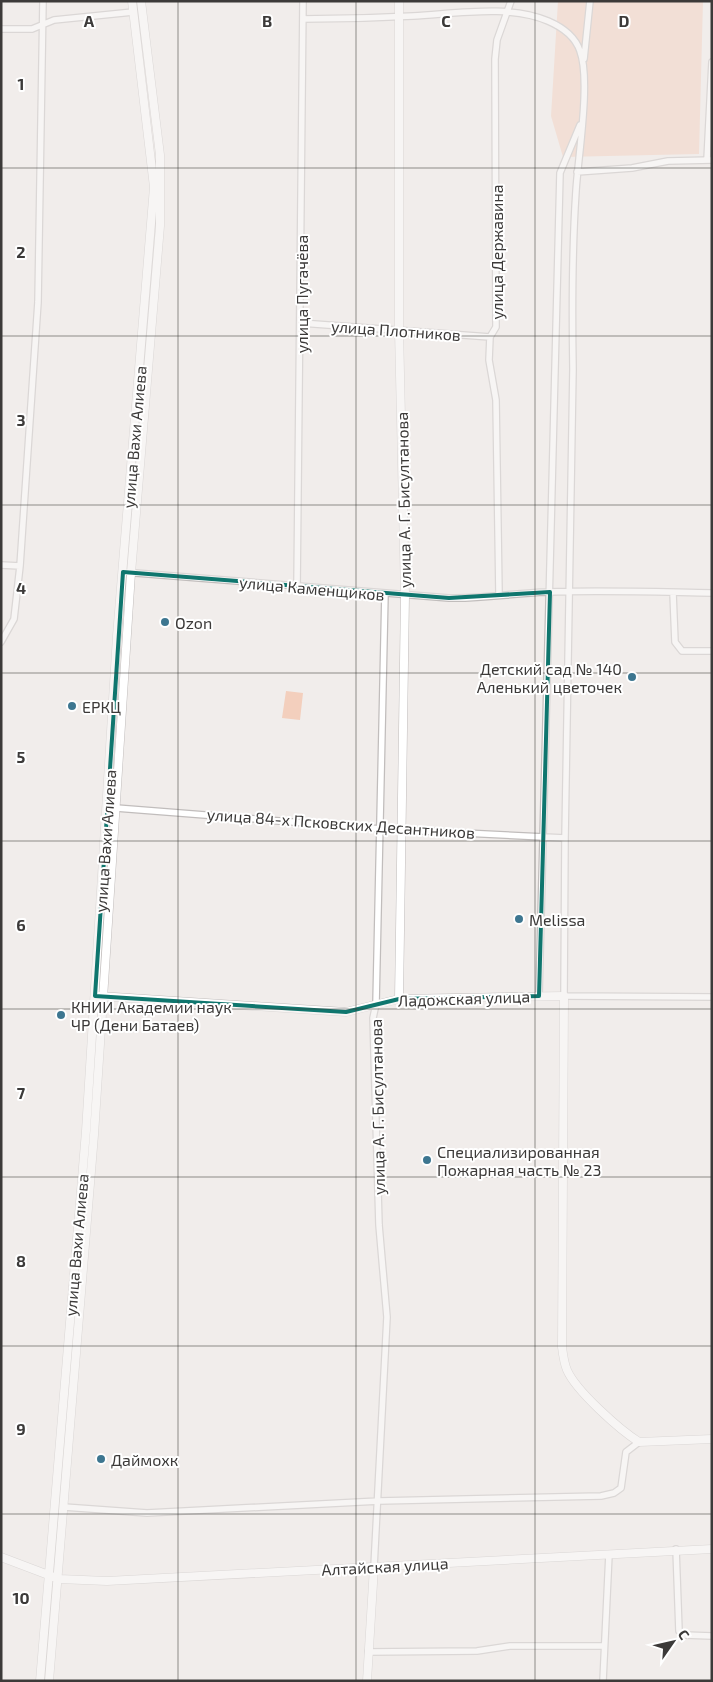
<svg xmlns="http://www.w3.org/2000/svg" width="713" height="1682" font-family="'Exo 2',sans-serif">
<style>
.green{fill:#f3cfbd}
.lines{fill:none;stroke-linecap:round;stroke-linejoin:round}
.street-casing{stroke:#c1bdbc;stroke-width:8}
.secondary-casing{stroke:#c1bdbc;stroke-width:9}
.street{stroke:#fff;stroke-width:5.5}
.secondary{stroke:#fff;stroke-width:8}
.marked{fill:none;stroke:#0f766e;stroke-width:4;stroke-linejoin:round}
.grid{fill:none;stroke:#3c3a39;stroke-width:1;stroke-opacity:0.55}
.poi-dot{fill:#3d7690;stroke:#fff;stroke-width:2}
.labels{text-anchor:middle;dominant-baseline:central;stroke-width:4;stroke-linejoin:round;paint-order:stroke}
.street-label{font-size:16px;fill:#3c3a39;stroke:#fff}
.poi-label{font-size:16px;fill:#3c3a39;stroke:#fff;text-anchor:start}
.grid-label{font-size:16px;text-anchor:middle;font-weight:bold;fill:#3c3a39;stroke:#fff;stroke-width:4;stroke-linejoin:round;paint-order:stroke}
</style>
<rect width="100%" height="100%" fill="#f1edeb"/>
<path class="green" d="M558 1H703L699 154 563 157 551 116Z
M286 691 303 693 300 720 282 718Z"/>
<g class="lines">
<g class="street-casing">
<path id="street" d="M303 19C339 19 376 18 413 16 454 14 510 4 548 21 562 27 575 36 580 51 591 80 578 157 576 191 572 250 572 310 573 369L565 838 564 996 712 997
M1 29H32L54 20 133 12
M584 59 590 1
M707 160 712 62
M577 172 632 168 668 161 712 160
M301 323 490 337
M1 565 20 566
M123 572 449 598C482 599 514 593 547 592 602 590 657 592 712 593
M297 587 303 1
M673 593 675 642 682 651H712
M499 594 496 400 489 360 490 337 496 327 495 59 497 40 511 1
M1 642 14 619 20 566 38 302 43 1
M116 808 382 829 565 838
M539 996 560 173 580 125
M64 1507 147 1513 379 1501 601 1496 614 1493 621 1488 626 1452 639 1442
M676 1549 679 1631 684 1635 712 1636
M374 1567 387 1317 379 1225 373 1018 376 1004 385 593
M368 1652 477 1651 510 1646H604
M603 1681 609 1554"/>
</g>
<g class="secondary-casing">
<path id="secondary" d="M99 996 346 1012 399 999 564 996 562 1347C563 1355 564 1363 567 1370 576 1391 620 1430 639 1442L712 1439
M399 999 405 595 399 330V1
M1 1557 59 1579 107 1581 712 1549
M40 1681 86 1131 117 636 154 187 132 1
M49 1681 94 1135 131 573 160 226V155L141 1
M367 1681 374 1567"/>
</g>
<use href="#street" class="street"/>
<use href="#secondary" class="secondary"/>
</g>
<path d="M0 0H713V1682H0ZM123 572 449 598 550 592 539 996 399 999 346 1012 95 996Z" fill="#f1edeb" fill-opacity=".55" fill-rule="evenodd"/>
<path class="marked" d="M123 572 449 598 550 592 539 996 399 999 346 1012 95 996Z"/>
<path class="grid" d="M178 1V1681M356 1V1681M535 1V1681M1 168H712M1 336H712M1 505H712M1 673H712M1 841H712M1 1009H712M1 1177H712M1 1346H712M1 1514H712"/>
<g class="poi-dot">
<circle cx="165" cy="622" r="5"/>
<circle cx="632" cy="677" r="5"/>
<circle cx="72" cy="706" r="5"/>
<circle cx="519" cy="919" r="5"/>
<circle cx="61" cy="1015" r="5"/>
<circle cx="427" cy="1160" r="5"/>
<circle cx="101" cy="1459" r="5"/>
</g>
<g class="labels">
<g class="street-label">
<text transform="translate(496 252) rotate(-90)">улица Державина</text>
<text transform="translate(301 294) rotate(-90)">улица Пугачёва</text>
<text transform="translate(396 330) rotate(4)">улица Плотников</text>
<text transform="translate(134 437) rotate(-85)">улица Вахи Алиева</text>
<text transform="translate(403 500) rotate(-91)">улица А. Г. Бисултанова</text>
<text transform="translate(312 588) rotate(5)">улица Каменщиков</text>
<text transform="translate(341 823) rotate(4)">улица 84-х Псковских Десантников</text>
<text transform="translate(105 841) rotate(-86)">улица Вахи Алиева</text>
<text transform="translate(464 998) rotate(-2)">Ладожская улица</text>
<text transform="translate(377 1107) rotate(-91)">улица А. Г. Бисултанова</text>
<text transform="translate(76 1245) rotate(-85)">улица Вахи Алиева</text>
<text transform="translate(385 1566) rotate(-3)">Алтайская улица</text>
</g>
<g class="poi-label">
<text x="175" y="622">Ozon</text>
<text x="622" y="668" text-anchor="end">Детский сад № 140<tspan x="622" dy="18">Аленький цветочек</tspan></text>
<text x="82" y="706">ЕРКЦ</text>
<text x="529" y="919">Melissa</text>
<text x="71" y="1006">КНИИ Академии наук<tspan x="71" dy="18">ЧР (Дени Батаев)</tspan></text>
<text x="437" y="1151">Специализированная<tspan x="437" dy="18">Пожарная часть № 23</tspan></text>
<text x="111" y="1459">Даймохк</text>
</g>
</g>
<g class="grid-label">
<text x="89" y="27">A</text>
<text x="267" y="27">B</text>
<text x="446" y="27">C</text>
<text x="624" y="27">D</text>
<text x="21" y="90">1</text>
<text x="21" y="258">2</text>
<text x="21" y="426">3</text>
<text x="21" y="594">4</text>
<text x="21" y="763">5</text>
<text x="21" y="931">6</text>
<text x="21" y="1099">7</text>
<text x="21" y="1267">8</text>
<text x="21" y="1435">9</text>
<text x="21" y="1604">10</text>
</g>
<rect width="713" height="1682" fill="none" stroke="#3c3a39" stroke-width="5"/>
<g transform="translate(673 1642) rotate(56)" stroke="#ffffff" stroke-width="4" paint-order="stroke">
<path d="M0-4L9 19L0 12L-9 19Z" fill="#3c3a39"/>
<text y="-8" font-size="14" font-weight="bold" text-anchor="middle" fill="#3c3a39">С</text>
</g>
</svg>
